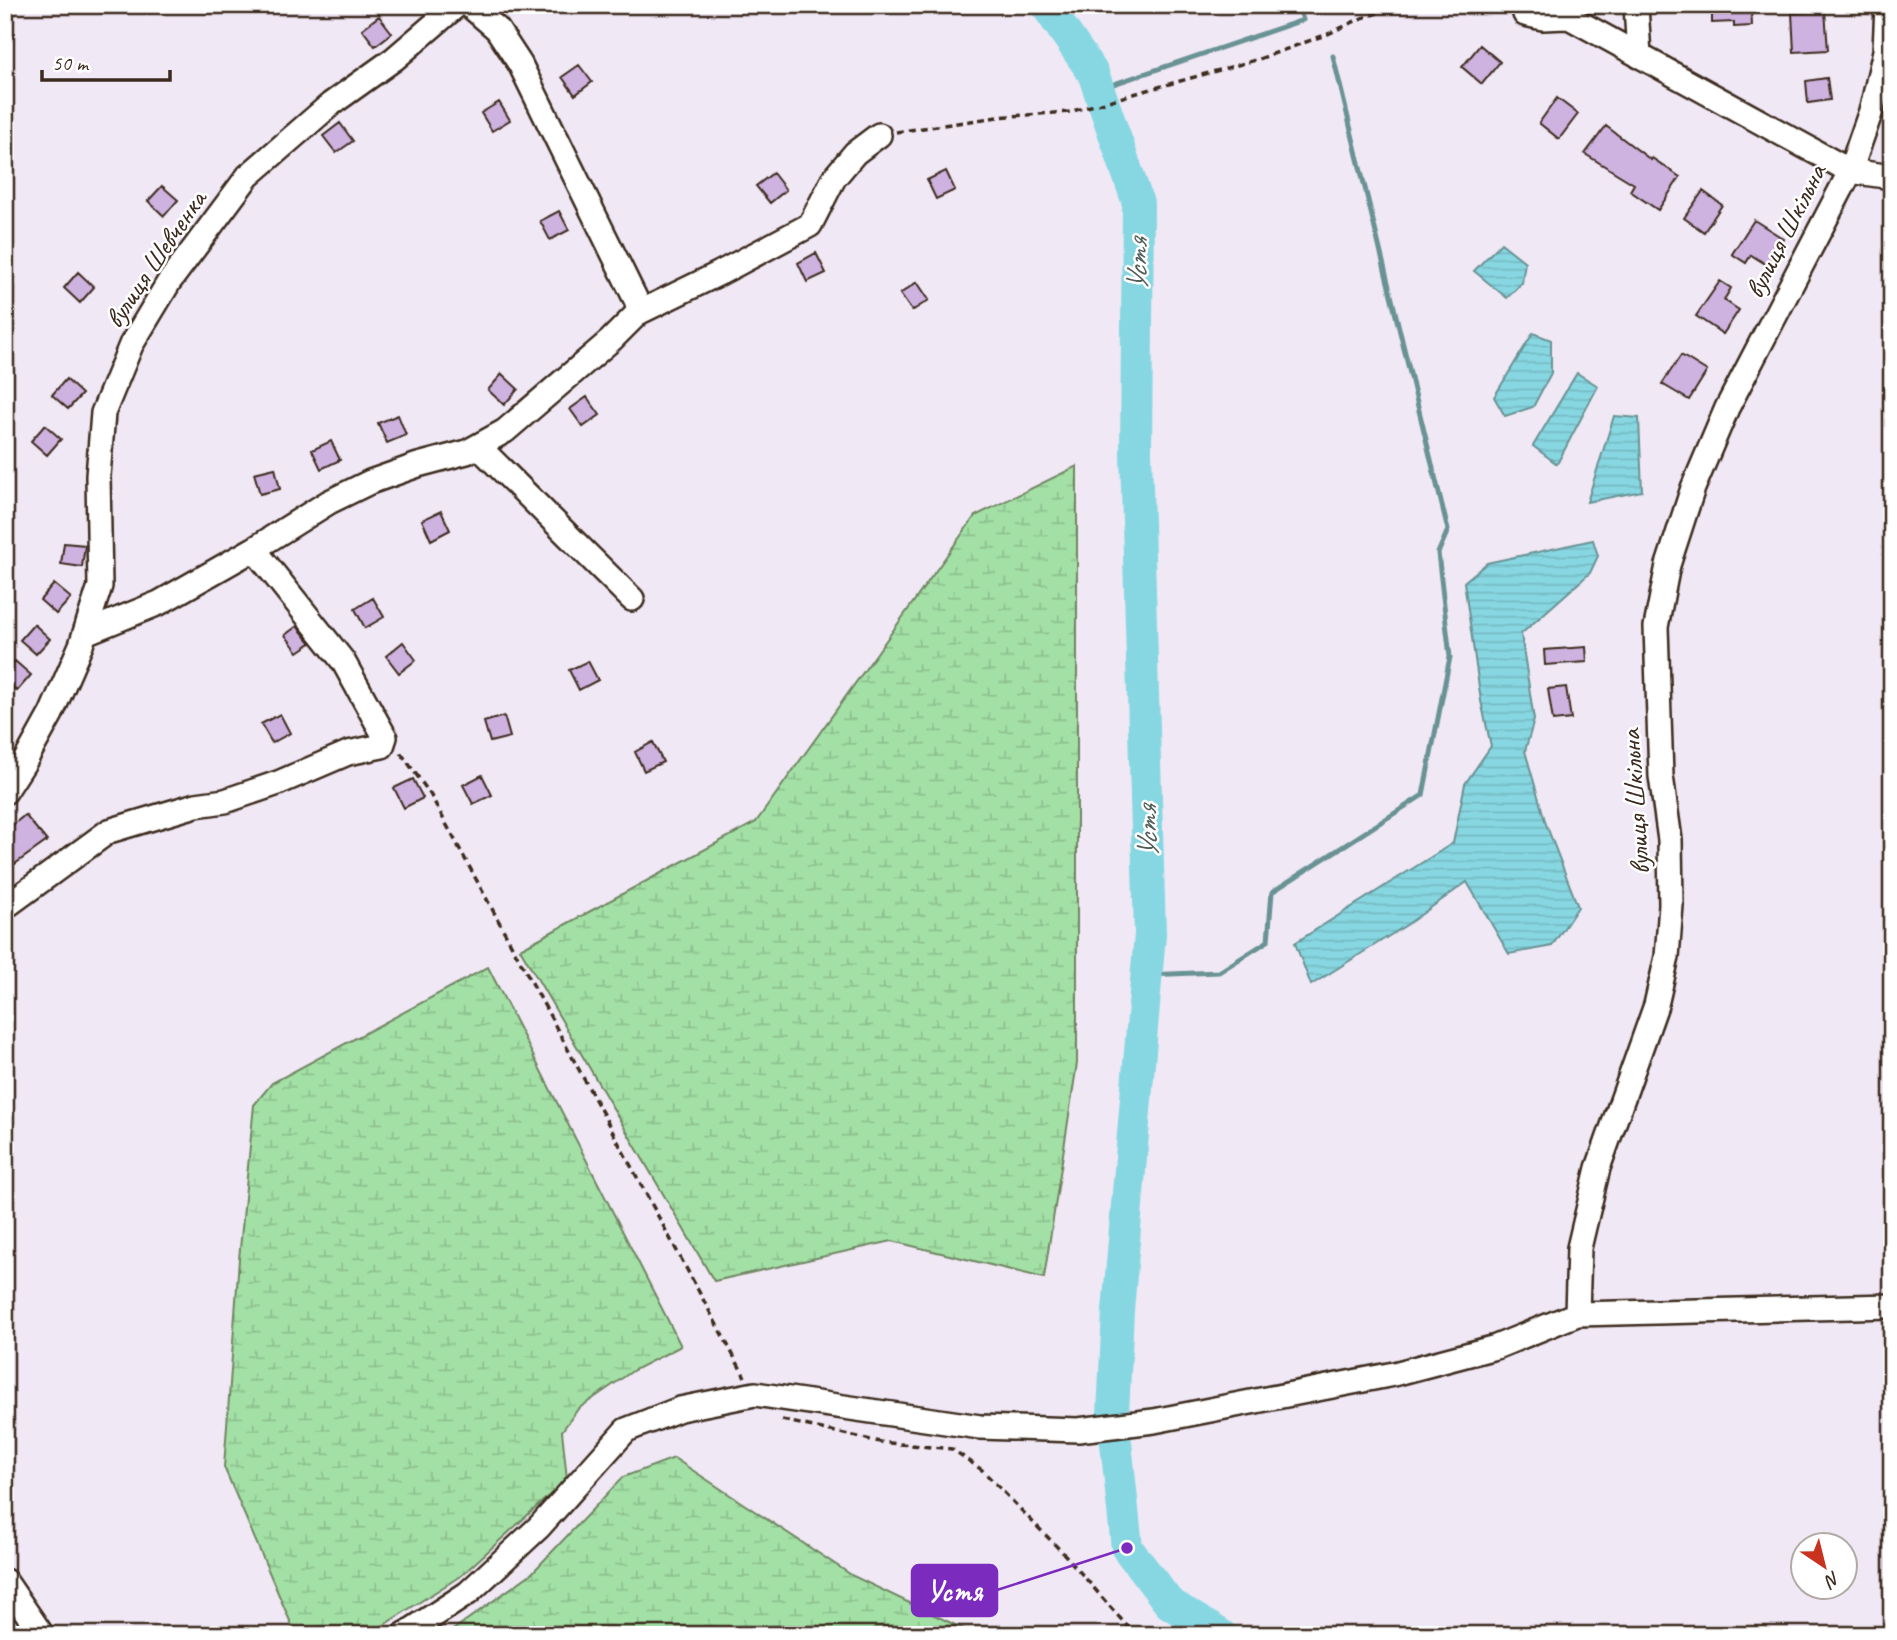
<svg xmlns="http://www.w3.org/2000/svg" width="1897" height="1640" font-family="Caveat,sans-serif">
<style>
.wetland{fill:url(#wetland-marsh);stroke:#6f8562;stroke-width:2}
.water{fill:url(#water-rules);stroke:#699294;stroke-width:2}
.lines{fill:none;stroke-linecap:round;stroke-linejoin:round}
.stream{stroke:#699294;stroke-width:5}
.river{stroke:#87d7e2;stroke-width:32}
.building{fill:#ceb2df;stroke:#3b2a1e;stroke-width:2}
.minor-casing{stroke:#3b2a1e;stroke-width:28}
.path{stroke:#3b2a1e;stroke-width:3.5;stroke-dasharray:7 5;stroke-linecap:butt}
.minor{stroke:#fff;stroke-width:23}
.labels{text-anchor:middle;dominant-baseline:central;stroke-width:5;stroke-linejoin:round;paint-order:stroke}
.street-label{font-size:28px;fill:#3b2a1e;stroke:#fff}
.water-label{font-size:30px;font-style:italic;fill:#525e59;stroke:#fff}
.leader{fill:none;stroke:#7b2cbf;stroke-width:2.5}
.callout-dot{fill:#7b2cbf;stroke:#fff;stroke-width:2.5}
.callout{fill:#7b2cbf;stroke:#7b2cbf;stroke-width:2.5}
.callout-label{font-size:30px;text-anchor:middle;font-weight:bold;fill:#fff}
</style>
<defs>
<pattern id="wetland-marsh" width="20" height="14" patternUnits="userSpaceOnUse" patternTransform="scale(1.75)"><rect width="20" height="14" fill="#a3e0a6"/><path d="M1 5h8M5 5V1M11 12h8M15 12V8" fill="none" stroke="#8dc08e"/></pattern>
<pattern id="water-rules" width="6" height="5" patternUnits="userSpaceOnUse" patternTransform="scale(1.75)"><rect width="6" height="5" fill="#87d7e2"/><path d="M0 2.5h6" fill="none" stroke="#75b9c1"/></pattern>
</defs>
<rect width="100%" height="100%" fill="#f0e8f5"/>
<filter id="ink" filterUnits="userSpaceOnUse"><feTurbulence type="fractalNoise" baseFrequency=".0143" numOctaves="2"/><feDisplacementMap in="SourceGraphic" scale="14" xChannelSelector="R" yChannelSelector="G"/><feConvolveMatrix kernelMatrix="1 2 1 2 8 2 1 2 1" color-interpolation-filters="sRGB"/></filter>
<g filter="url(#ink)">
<path class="wetland" d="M1077 466V1063L1044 1278 892 1241 714 1281 520 949 756 822 975 516Z
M488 967 681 1346 634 1370 578 1409 562 1431 567 1479 462 1575 368 1635H296L224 1467 239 1259 254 1105 272 1083Z
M674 1458 853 1576 976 1635H446L532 1573 623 1477Z"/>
<path class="water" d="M1501 243 1525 262 1522 283 1507 298 1474 271Z
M1533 333 1551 340V373L1533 407 1505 416 1494 397Z
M1577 373 1598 386 1557 464 1533 446Z
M1614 416 1639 418 1642 491 1587 502Z
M1593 540 1598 556 1590 573 1521 634 1534 720 1525 751 1546 824 1578 907 1552 946 1509 954 1467 882 1405 926 1311 985 1295 943 1453 843 1465 784 1491 746 1481 701 1464 582 1487 563Z"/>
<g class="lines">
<path class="stream" d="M1099 89 1303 20 1298 5
M1147 975 1219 972 1268 941 1272 892 1423 795 1450 657 1438 553 1448 530 1333 56"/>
<path class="river" d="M1046 5 1093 73 1138 203 1136 453 1150 934 1118 1311 1113 1414 1127 1548 1169 1603 1221 1635"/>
</g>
<path class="building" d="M1751 5 1752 26 1734 27V22L1712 23V6Z
M1825 11 1828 50 1794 52 1792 13Z
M379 16 392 33 375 46 362 29Z
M1480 45 1500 62 1482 84 1462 67Z
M579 65 592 82 575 95 562 77Z
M1827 78 1830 100 1808 103 1806 81Z
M1557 98 1578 114 1559 139 1539 123Z
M499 102 510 120 492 131 481 113Z
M340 123 353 141 336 153 323 136Z
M1606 126 1651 160 1652 158 1680 177 1658 210 1630 191 1634 184 1585 154Z
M946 171 955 190 936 199 927 180Z
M773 173 786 190 770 203 756 186Z
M162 186 178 200 164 216 148 201Z
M1703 191 1722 205 1704 232 1684 218Z
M559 211 569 230 550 240 540 221Z
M1754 220 1784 239 1767 265 1751 255 1746 263 1732 254Z
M816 253 826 273 807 282 798 263Z
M78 272 94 287 80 303 64 288Z
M1720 281 1731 288 1724 300 1739 310 1723 334 1696 316Z
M917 282 929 300 912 311 900 294Z
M1681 355 1707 371 1689 400 1662 384Z
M502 374 518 389 504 405 488 390Z
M66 379 82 394 68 409 52 395Z
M587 397 600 415 583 427 570 409Z
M398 415 406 435 387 443 378 423Z
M45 425 61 439 47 455 31 441Z
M331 441 340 460 321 469 312 450Z
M275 468 280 489 260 494 254 473Z
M441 511 450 530 431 540 422 520Z
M64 543 85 545 82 567 61 564Z
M54 584 71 598 56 614 40 600Z
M373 598 384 617 365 628 355 609Z
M34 624 50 639 36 654 20 640Z
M297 626 311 643 298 652 285 635Z
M403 642 416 660 399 673 386 656Z
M1586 647 1587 662 1545 665 1544 650Z
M15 661 31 675 17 691 5 681V672Z
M588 661 598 680 579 690 569 670Z
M1566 687 1571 719 1553 721 1548 689Z
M280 714 290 733 272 743 261 724Z
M504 716 510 737 490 742 484 722Z
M653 742 663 762 644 771 635 752Z
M482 775 492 795 473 804 463 785Z
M413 779 423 798 404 808 394 788Z
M25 815 47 841 5 871V831Z"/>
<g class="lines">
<g class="minor-casing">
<path id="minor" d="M1547 5 1850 171 1892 177
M1636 5 1639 56
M1887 5 1885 51 1872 108 1849 174 1727 408 1693 488 1668 565 1656 627 1661 776 1670 840 1671 905 1667 957 1656 1005 1598 1168 1579 1248 1577 1314 1892 1306
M1525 14 1543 18 1566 17
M638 313 720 273 810 225 834 178 855 153 879 135
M478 446 632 599
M254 549 329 502 370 482 418 465 467 452 505 431 611 340 638 313 637 302 520 64 497 29 469 5
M5 792 25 761 51 714 81 645 100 586 98 476 103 413 131 345 169 282 248 176 331 104 394 59 457 5
M5 907 109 831 196 805 225 801 278 783 348 753 382 746 385 737 343 661 254 549 159 603 85 633
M5 1581 42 1635
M404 1635 468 1593 539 1527 626 1430 680 1409 755 1394 980 1427 1078 1430 1154 1421 1394 1374 1496 1347 1577 1314"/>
</g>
<path class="path" d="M896 132 997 117 1069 112 1259 59 1328 34 1362 18 1404 5
M401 753 430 794 745 1377
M782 1420 880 1442 952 1449 982 1470 1066 1556 1133 1633"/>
<use href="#minor" class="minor"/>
</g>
</g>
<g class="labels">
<g class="street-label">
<text transform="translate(1785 231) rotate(-63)">вулиця Шкільна</text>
<text transform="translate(155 259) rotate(-56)">вулиця Шевченка</text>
<text transform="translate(1635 802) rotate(-94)">вулиця Шкільна</text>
</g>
<g class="water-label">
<text transform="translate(1137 265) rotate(-90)">Устя</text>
<text transform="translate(1147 832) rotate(-92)">Устя</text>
</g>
</g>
<path class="leader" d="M1127 1548L997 1590"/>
<circle class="callout-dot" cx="1127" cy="1548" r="7"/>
<rect class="callout" x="912" y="1565" width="85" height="51" rx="7"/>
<g class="callout-label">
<text x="954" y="1601">Устя</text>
</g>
<rect width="1897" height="1640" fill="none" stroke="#fff" stroke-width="28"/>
<rect x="14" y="14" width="1869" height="1612" fill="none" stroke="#3b2a1e" stroke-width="2.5" filter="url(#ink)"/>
<g transform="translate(1824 1566) rotate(145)"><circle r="33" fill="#ffffff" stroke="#b1aaa5" stroke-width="2"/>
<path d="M0-5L12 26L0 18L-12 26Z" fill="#c8321e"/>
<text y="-10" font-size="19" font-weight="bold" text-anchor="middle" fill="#3b2a1e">N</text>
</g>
<path d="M42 70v10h128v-10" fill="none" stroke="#3b2a1e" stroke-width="3.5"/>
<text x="52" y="70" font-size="21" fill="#3b2a1e" stroke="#ffffff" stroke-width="5" paint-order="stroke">50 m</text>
</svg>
